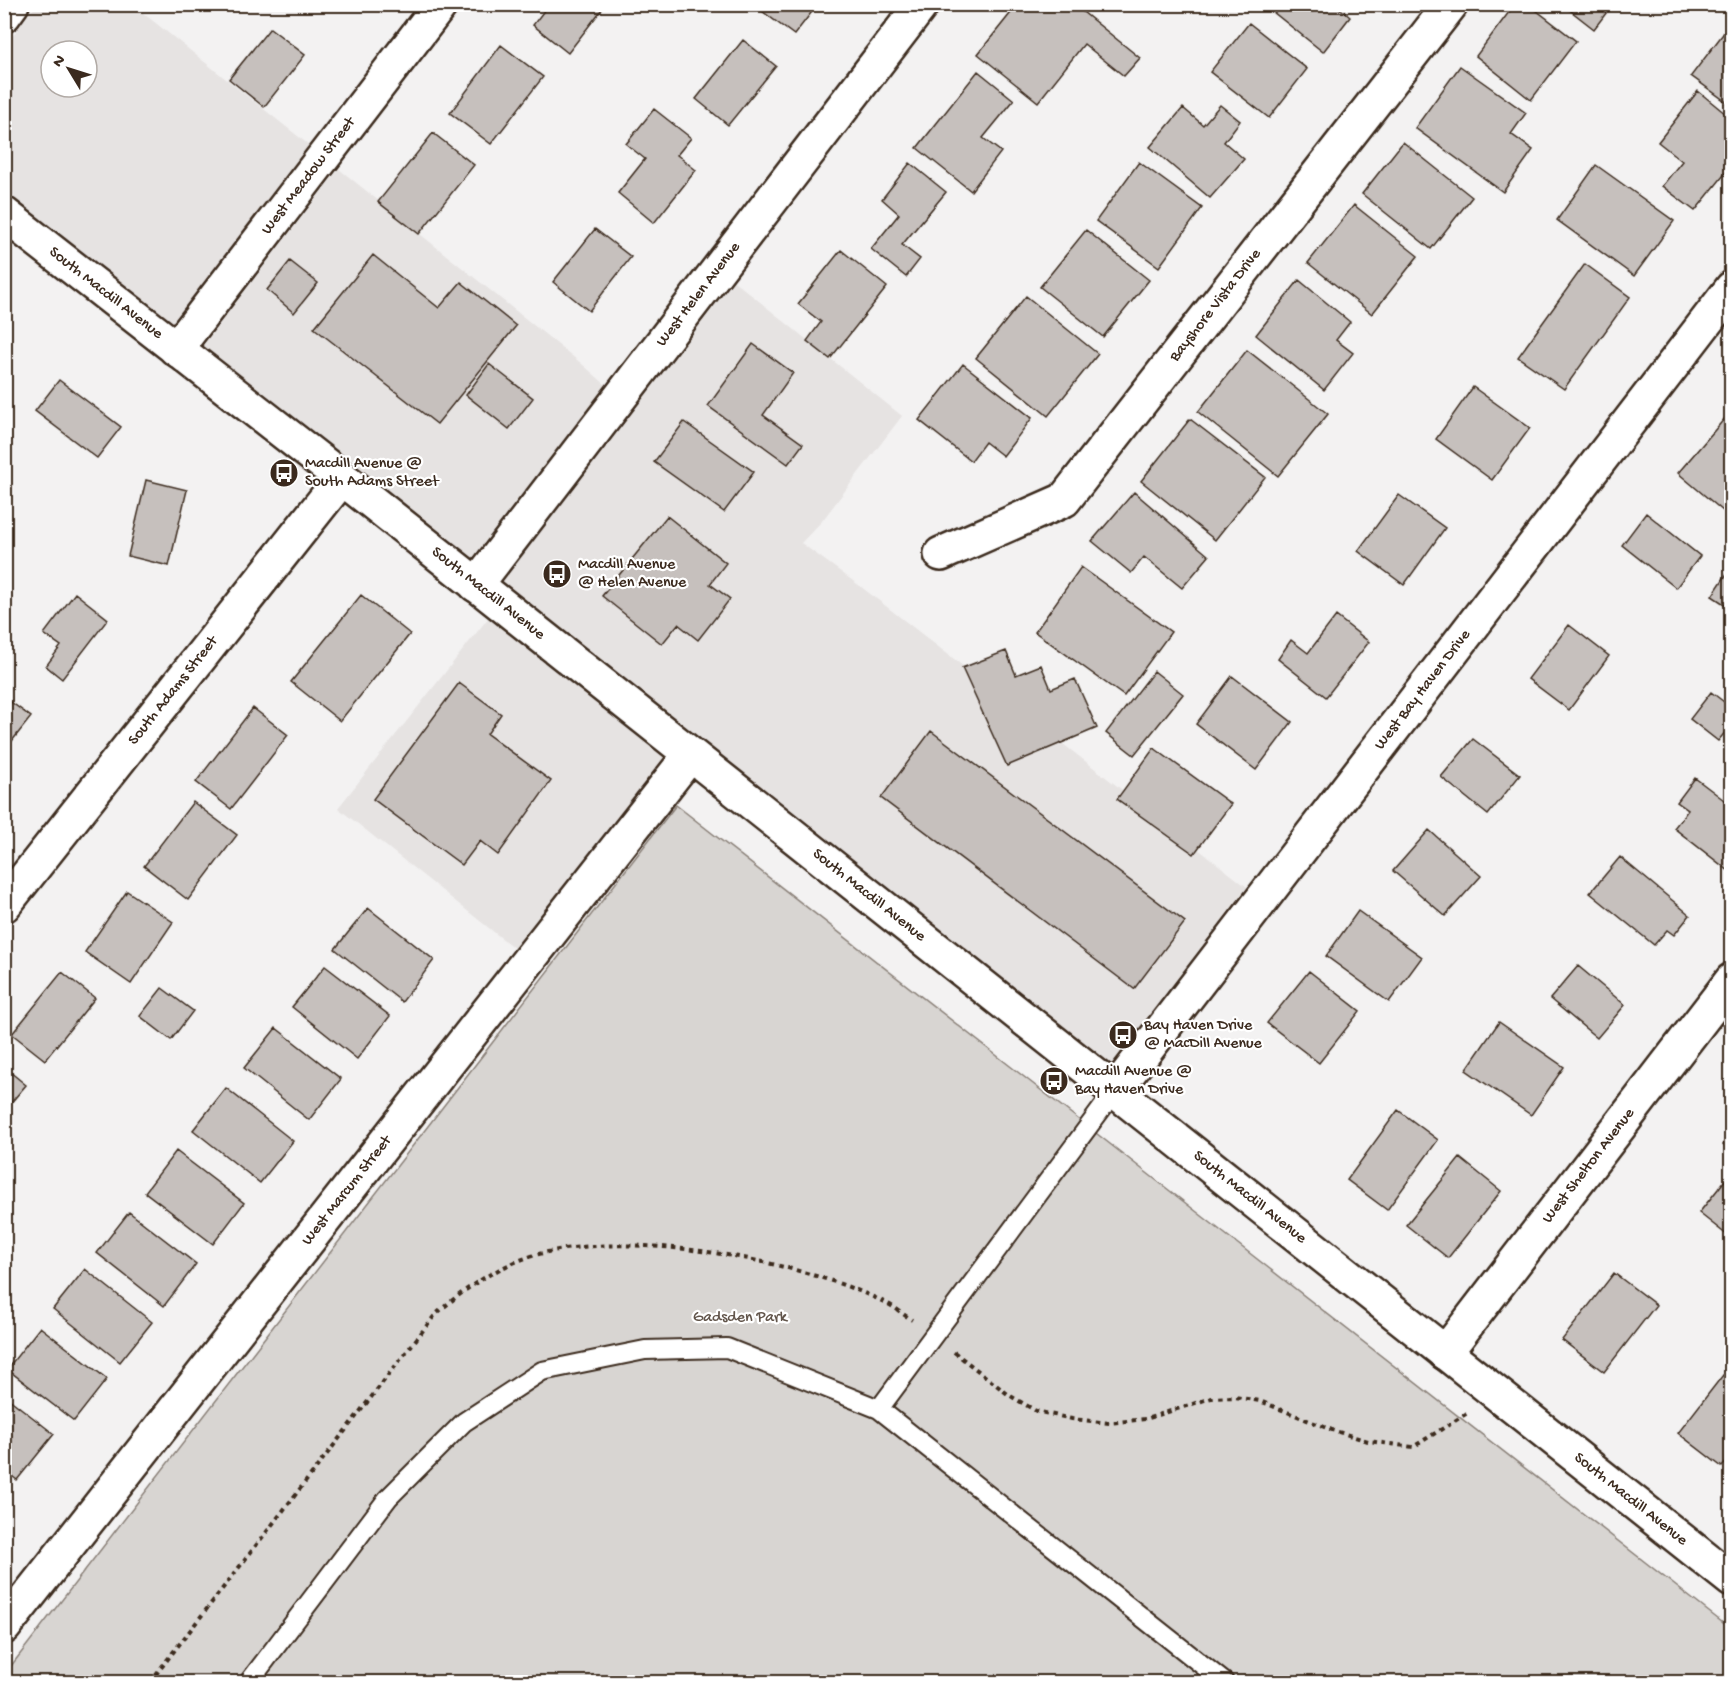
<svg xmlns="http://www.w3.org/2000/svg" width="1736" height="1687" font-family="'Gochi Hand',sans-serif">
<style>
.built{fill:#e6e3e2;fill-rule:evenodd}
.green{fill:#d8d5d2;stroke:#8a8078;stroke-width:1.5}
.building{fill:#c6c0bd;stroke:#3b2a1e;stroke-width:1.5}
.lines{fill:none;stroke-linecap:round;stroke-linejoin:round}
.service-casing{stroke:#3b2a1e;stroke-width:22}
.minor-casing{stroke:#3b2a1e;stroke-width:38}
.tertiary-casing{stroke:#3b2a1e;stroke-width:38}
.path{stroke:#3b2a1e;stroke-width:4;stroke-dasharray:4.5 4.5;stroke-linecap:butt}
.service{stroke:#fff;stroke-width:18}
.minor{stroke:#fff;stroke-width:33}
.tertiary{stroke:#fff;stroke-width:33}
.labels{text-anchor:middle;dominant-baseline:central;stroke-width:4.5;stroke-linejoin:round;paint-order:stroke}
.street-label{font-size:16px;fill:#3b2a1e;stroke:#fff}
.poi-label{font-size:16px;fill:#3b2a1e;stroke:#fff;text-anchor:start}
.park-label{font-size:16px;fill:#62554b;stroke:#fff}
</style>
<rect width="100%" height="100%" fill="#f3f2f2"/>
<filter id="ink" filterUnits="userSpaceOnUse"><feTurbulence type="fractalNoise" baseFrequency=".0167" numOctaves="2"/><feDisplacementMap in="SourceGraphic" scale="12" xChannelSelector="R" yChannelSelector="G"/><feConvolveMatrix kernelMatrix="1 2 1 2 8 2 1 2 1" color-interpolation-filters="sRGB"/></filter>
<g filter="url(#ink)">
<path class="built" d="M36 5H133L309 145 172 324 5 192V46ZM51 51H87V87H51Z
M339 169 582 364 606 385 471 560 202 347Z
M734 281 902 416 822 521 801 543 860 586 1247 887 1110 1066 501 583Z
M489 617 665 757 514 948 338 808Z"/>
<path class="green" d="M676 805 1732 1630 1731 1682H5L4 1675Z"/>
<path class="building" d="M549 4H606L568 53 533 25Z
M761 4H818L794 35 758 8Z
M1018 4H1073L1140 58 1124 76 1084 44 1038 102 978 54Z
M1263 4H1335L1350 17 1323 52Z
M1515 4H1528L1576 41 1531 100 1476 56Z
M1562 4H1613L1594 29Z
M1732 22V106L1691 76Z
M1249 23 1307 69 1269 118 1210 72Z
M270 28 305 55 264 107 229 79Z
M743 40 776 66 728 125 696 99Z
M501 45 543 77 491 144 450 113Z
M1460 66 1526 113 1511 134 1533 150 1503 192 1415 128Z
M978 71 1014 100 983 138 1001 152 971 191 917 148Z
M1698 91 1732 119V165L1695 211 1662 186 1682 161 1658 142Z
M1220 105 1240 121 1224 142 1244 159 1210 198 1150 147 1183 108 1203 125Z
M654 109 691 138 677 155 696 170 654 223 618 193 645 159 626 144Z
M433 133 474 165 419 234 378 202Z
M1403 142 1472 197 1431 249 1362 194Z
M1139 162 1202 208 1159 267 1096 221Z
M910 163 946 192 902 245 920 259 906 277 871 249 899 214 882 199Z
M1596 165 1674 221 1634 276 1557 220Z
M1354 205 1418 256 1372 314 1308 263Z
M595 229 631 257 589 311 553 282Z
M1086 230 1149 280 1103 337 1040 287Z
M841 250 887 287 830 359 807 341 821 322 798 304Z
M373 255 439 308 461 282 516 326 437 424 314 328Z
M290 261 318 283 294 313 267 290Z
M1585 264 1630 297 1564 389 1518 357Z
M1299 280 1350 322 1336 340 1353 353 1324 390 1256 335Z
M1026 296 1098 354 1048 416 976 358Z
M753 344 793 373 763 415 803 444 788 464 708 406Z
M1247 350 1328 414 1278 476 1198 412Z
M489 364 533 398 509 429 466 395Z
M963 364 1032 418 1003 456 985 442 971 461 919 420Z
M59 380 121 427 97 458 35 411Z
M1473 387 1530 428 1492 480 1436 439Z
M1732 410V501L1723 511 1678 473Z
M1190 419 1265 477 1215 540 1141 481Z
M684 422 754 472 724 512 654 462Z
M146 480 187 490 169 566 128 556Z
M1134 492 1209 556 1182 588 1144 557 1131 573 1092 541Z
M1399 495 1445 528 1404 585 1358 551Z
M1646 513 1700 556 1676 588 1622 545Z
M667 516 726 563 710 584 730 599 698 640 678 624 662 644 602 596Z
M1732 566V609L1712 596Z
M1081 567 1171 632 1124 696 1035 632Z
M75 593 108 619 62 679 46 666 61 646 44 634Z
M361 595 410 634 340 721 291 682Z
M1336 616 1369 642 1326 697 1278 659 1291 640 1308 653Z
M1569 625 1609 656 1569 710 1528 679Z
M1006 651 1016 675 1041 665 1051 689 1075 679 1097 728 1007 766 962 668Z
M1154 671 1183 694 1134 755 1106 733Z
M1232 676 1292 722 1256 770 1196 724Z
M459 683 501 714 487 734 551 781 498 855 480 841 462 865 373 799Z
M1711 692 1732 708V724L1718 741 1690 719Z
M4 697 31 717 4 751Z
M253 708 288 735 231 809 196 782Z
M931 731 1185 922 1134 989 881 798Z
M1732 738V753L1724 747Z
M1473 739 1520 775 1488 815 1441 777Z
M1154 748 1231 804 1194 854 1117 799Z
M1695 778 1732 806V869L1729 871 1674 828 1688 810 1677 802Z
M193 802 237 835 188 900 144 866Z
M1429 830 1481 876 1445 916 1393 871Z
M1620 857 1690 915 1674 935 1667 930 1654 945 1590 893Z
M127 891 173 922 131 984 85 952Z
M368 908 434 960 402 1002 335 949Z
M1358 911 1422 957 1389 1002 1326 956Z
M325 966 390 1016 357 1059 292 1007Z
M1578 966 1625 1005 1597 1038 1550 999Z
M1309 971 1360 1011 1319 1063 1267 1023Z
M62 972 95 998 45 1060 12 1034Z
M162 988 193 1011 171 1040 140 1016Z
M1499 1022 1564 1067 1531 1115 1466 1070Z
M276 1028 341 1079 309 1120 244 1068Z
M4 1067 26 1085 4 1111Z
M226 1088 293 1141 260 1183 193 1130Z
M1398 1110 1438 1140 1387 1210 1347 1180Z
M1732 1133V1151L1723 1145Z
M176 1151 244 1203 213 1244 145 1192Z
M1460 1158 1501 1191 1448 1258 1406 1225Z
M1730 1174 1732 1175V1239L1699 1213Z
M129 1212 196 1264 164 1306 97 1253Z
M85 1269 152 1322 120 1362 53 1309Z
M1614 1273 1656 1305 1604 1372 1562 1340Z
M40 1327 107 1379 74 1421 7 1369Z
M1723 1375 1732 1381V1456L1722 1467 1678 1433Z
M4 1395 54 1434 17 1480 4 1470Z"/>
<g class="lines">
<g class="service-casing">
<path id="service" d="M879 1409 1114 1092
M249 1682 388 1498 464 1422 542 1371 645 1350 727 1348 879 1409 1224 1682"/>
</g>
<g class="minor-casing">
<g id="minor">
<path d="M4 15 12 4"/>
<path id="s1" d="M176 349 441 4"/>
<path id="s2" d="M941 554 1064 500 1451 4"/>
<path id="s3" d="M476 585 922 4"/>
<path id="s4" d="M4 905 342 478"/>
<path id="s5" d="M1114 1092 1732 288"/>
<path id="s6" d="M1445 1353 1732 980"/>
<path id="s7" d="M4 1627 690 755"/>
</g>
</g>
<g class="tertiary-casing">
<g id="tertiary">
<path id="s8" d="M4 214 342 478 1732 1580"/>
</g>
</g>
<path class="path" d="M954 1352 1009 1395 1036 1411 1072 1419 1110 1423 1146 1419 1211 1398 1235 1397 1260 1401 1332 1430 1368 1441 1413 1447 1469 1412
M150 1682 435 1315C465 1288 496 1267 535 1255 631 1229 797 1259 886 1303 895 1307 904 1315 912 1320"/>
<use href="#service" class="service"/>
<use href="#minor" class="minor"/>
<use href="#tertiary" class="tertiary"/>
</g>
</g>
<defs>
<g id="bus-disc" transform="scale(1.5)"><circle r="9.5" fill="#3b2a1e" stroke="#fff"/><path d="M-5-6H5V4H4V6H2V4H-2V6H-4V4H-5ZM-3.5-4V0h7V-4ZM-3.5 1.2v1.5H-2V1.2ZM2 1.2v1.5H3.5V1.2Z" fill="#fff"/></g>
</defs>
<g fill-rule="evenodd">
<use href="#bus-disc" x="284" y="473"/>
<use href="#bus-disc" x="557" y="574"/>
<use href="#bus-disc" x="1123" y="1035"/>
<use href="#bus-disc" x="1054" y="1081"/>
</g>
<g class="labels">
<g class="street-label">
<text stroke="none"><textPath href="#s1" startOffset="218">West Meadow Street</textPath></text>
<text stroke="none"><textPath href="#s8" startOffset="129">South Macdill Avenue</textPath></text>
<text stroke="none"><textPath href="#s3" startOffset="366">West Helen Avenue</textPath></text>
<text stroke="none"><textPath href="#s2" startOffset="381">Bayshore Vista Drive</textPath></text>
<text stroke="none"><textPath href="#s8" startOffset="615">South Macdill Avenue</textPath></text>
<text stroke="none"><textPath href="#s5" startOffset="507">West Bay Haven Drive</textPath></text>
<text stroke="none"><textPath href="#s4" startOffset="273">South Adams Street</textPath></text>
<text stroke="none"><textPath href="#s8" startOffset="1101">South Macdill Avenue</textPath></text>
<text stroke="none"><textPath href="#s6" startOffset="236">West Shelton Avenue</textPath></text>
<text stroke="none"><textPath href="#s7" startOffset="555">West Marcum Street</textPath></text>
<text stroke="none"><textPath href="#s8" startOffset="1587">South Macdill Avenue</textPath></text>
<text stroke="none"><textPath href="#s8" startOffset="2073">South Macdill Avenue</textPath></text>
</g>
<g class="poi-label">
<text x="305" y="464">Macdill Avenue @<tspan x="305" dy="18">South Adams Street</tspan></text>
<text x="578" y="565">Macdill Avenue<tspan x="578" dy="18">@ Helen Avenue</tspan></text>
<text x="1144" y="1026">Bay Haven Drive<tspan x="1144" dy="18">@ MacDill Avenue</tspan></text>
<text x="1075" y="1072">Macdill Avenue @<tspan x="1075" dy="18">Bay Haven Drive</tspan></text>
</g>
<g class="park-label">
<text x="740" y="1318">Gadsden Park</text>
</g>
</g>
<rect width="1736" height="1687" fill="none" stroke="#fff" stroke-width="24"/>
<rect x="12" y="12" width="1712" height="1663" fill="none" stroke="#3b2a1e" stroke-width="2" filter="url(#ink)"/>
<g transform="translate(69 69) rotate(308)"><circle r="28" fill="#ffffff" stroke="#b1aaa5" stroke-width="1.5"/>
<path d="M0-4.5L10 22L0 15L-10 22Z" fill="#3b2a1e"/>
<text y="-9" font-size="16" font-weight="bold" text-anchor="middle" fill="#3b2a1e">N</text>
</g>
</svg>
